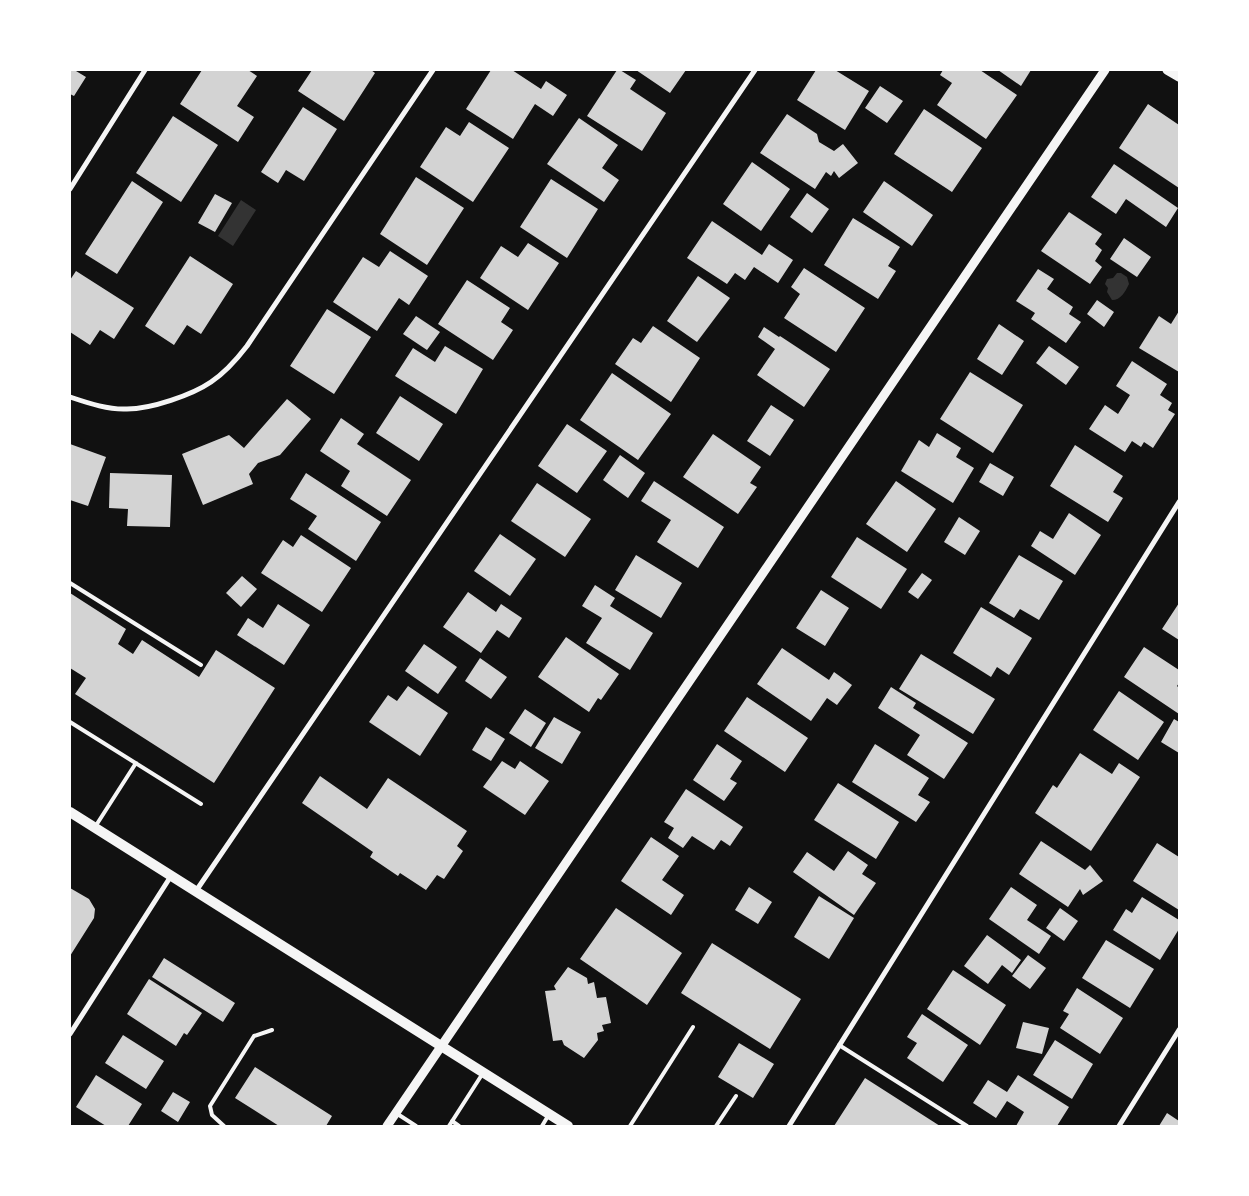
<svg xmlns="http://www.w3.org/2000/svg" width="1249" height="1196" font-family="Arial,sans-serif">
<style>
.water{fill:#333}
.building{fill:#d3d3d3}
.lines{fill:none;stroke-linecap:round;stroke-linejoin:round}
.service{stroke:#f5f5f5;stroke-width:4}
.minor{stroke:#f5f5f5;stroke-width:5}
.tertiary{stroke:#f5f5f5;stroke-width:9}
.secondary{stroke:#f5f5f5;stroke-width:10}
</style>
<rect width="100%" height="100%" fill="#111"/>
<path class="water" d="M241 200 256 210 233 246 218 236Z
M1117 273H1121L1127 277 1129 284C1125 292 1121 300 1112 300L1107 292 1108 288 1105 284 1107 279 1113 278Z"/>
<path class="building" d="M70 70H77L76 71 86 77 74 96 70 94Z
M202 70H248L257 76 237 106 254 117 238 142 180 104Z
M312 70H371L375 73 344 121 298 91Z
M491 70H512L541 89 546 81 567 95 553 116 535 104 513 139 466 109Z
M617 70H620L636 80 630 89 666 113 642 151 587 116Z
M636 70H686L670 93Z
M816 70H835L869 91 845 130 797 100Z
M943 70H980L1017 95 986 139 937 105 952 83 940 75Z
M998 70H1031L1021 86Z
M880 86 903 101 887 123 865 108Z
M1148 104 1179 125V188L1119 148Z
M303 107 337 129 304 181 286 170 278 183 261 172Z
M924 109 982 148 952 192 894 154Z
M787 114 817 134 819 142 834 151 843 144 858 163 839 178 834 171 831 176 826 172 815 189 760 153Z
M173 116 218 145 181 202 136 173Z
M579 118 618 145 602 168 619 180 604 202 547 164Z
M469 122 509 148 473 202 420 167 446 127 460 136Z
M752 162 790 189 761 231 723 204Z
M1114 164 1178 208 1166 227 1126 199 1116 214 1091 197Z
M416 177 464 208 427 265 380 234Z
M551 179 598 209 567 258 520 227Z
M132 181 163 202 117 274 85 254Z
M884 181 933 215 912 246 863 212Z
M807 193 829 209 812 233 790 217Z
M215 194 232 203 215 232 198 223Z
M1069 212 1102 234 1095 244 1102 250 1095 261 1102 267 1090 284 1041 251Z
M853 218 900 247 888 266 896 271 878 299 824 265Z
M712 221 762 255 769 244 793 260 778 283 754 267 745 280 735 273 727 284 687 258Z
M1124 238 1151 257 1137 277 1110 259Z
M528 243 559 263 528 310 480 278 501 246 518 257Z
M390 251 428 276 409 305 399 298 377 331 333 302 363 257 379 267Z
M190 256 233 284 201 334 187 325 174 345 145 326Z
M804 268 865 308 836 352 784 318 800 294 791 287Z
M1038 269 1054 279 1047 289 1073 307 1069 314 1081 322 1066 343 1031 319 1035 313 1016 301Z
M76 271 134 308 114 339 100 330 90 345 70 332V280Z
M698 276 730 298 697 342 667 321Z
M467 280 510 308 501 322 513 330 493 360 438 324Z
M1097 300 1114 312 1104 327 1087 314Z
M327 309 371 337 334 394 290 366Z
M1179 311V372L1139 348 1159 316 1171 324Z
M416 316 440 332 427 350 403 334Z
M999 324 1024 341 1002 375 977 359Z
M653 326 700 358 671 402 615 364 633 338 641 343Z
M764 327 779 337 780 336 830 369 804 407 757 375 775 349 758 337Z
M445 346 483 369 456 414 395 376 413 348 435 362Z
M1049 346 1079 367 1066 385 1036 363Z
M1132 361 1167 384 1160 395 1172 403 1168 410 1175 414 1153 448 1144 442 1141 447 1132 441 1125 452 1089 429 1105 405 1118 414 1130 395 1116 386Z
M970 372 1023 405 993 453 940 419Z
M612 373 671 414 638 460 580 420Z
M400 396 443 424 419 461 376 433Z
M287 399 311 419 280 455 258 463 249 474 253 484 203 505 182 454 229 435 244 448Z
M771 405 794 420 770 456 747 441Z
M341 418 364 434 357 444 411 480 387 516 341 486 350 471 320 451Z
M567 424 607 451 577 493 538 466Z
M937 433 961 448 956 457 974 468 953 503 901 471 919 440 929 447Z
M713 434 761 467 750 483 757 487 738 514 683 477Z
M70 444 106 457 88 506 70 500Z
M1075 445 1123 476 1113 492 1123 498 1108 522 1050 486Z
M620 455 645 473 628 498 603 480Z
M990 463 1014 477 1003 496 979 482Z
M110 473 172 475 170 527 127 526 128 509 109 508Z
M306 473 381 522 356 561 308 529 317 516 290 499Z
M654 481 724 527 698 568 657 542 671 520 641 501Z
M896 481 936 509 907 552 866 524Z
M537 483 591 519 565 557 511 521Z
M1069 513 1101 535 1075 575 1031 546 1040 531 1053 539Z
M959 517 980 531 965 555 944 542Z
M500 534 536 559 510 596 474 571Z
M301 535 351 568 322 612 261 573 283 540 293 547Z
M857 537 907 569 881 609 831 577Z
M636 555 682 583 661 618 615 590Z
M1019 555 1063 581 1039 620 1020 609 1014 618 989 603Z
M922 573 932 580 918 599 908 592Z
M242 576 257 589 241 607 226 593Z
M595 585 615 598 610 606 653 633 630 670 586 643 602 618 582 606Z
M821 590 849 608 825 646 796 628Z
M468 592 496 612 501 604 522 618 509 638 497 630 481 653 443 627Z
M70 593 126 629 118 644 133 654 142 640 199 677 216 650 275 688 214 783 75 694 86 678 70 668Z
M1179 603V640L1162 629Z
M278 604 310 625 284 665 237 635 248 618 263 628Z
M981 607 1032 638 1009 675 997 667 991 677 953 653Z
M566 637 619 674 601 700 598 698 589 712 538 677Z
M424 644 457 667 438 694 405 671Z
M1144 647 1179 670V683L1177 686 1179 688V714L1124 677Z
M782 648 829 680 834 672 852 685 837 705 827 698 811 721 757 684Z
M921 654 995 699 973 734 899 689Z
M480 658 507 677 491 699 465 681Z
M408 686 448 713 420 756 369 722 388 695 397 701Z
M891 687 916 703 913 708 968 743 944 779 907 755 920 735 878 708Z
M1119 691 1164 722 1138 760 1093 730Z
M747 697 808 738 785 772 724 731Z
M525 709 546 723 531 747 509 733Z
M554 717 581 732 562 764 535 748Z
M1174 719 1179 722V753L1161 742Z
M486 727 505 739 491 761 472 750Z
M717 744 742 761 730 779 737 783 724 801 693 780Z
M875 744 929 778 918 795 930 802 916 822 852 782Z
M1080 753 1112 774 1119 763 1140 777 1091 851 1035 813 1053 785 1057 788Z
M502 761 515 769 520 761 549 781 525 815 483 787Z
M320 776 367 809 388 778 467 831 457 846 463 851 444 879 437 875 426 890 400 873 398 876 370 857 373 852 302 803Z
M838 783 899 822 876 859 814 820Z
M686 789 743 827 730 846 721 840 714 850 692 836 683 848 668 838 674 828 664 822Z
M651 837 679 856 662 880 684 895 671 915 621 881Z
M1041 841 1085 870 1090 865 1103 881 1083 895 1080 889 1068 907 1019 874Z
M1157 843 1179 857V910L1133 881Z
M848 851 868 865 862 874 876 883 854 915 793 872 807 852 834 871Z
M749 887 772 902 758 924 735 910Z
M1011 887 1037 905 1027 920 1051 936 1039 954 989 919Z
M70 888 89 899 95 909 94 918 70 956Z
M819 896 854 918 829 959 794 937Z
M1142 897 1179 920V929L1160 960 1113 930 1126 909 1132 913Z
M616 908 682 953 647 1005 580 959Z
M1060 908 1078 921 1064 941 1046 928Z
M987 935 1021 960 1012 973 1002 965 988 984 964 966Z
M1106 940 1154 969 1130 1008 1082 978Z
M712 943 801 999 770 1049 681 993Z
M1028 955 1046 968 1030 989 1012 976Z
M164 958 235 1003 223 1022 152 977Z
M568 967 587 978 588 984 594 982 597 998 606 997 611 1023 602 1025 604 1031 597 1033 598 1040 584 1058 564 1045 562 1040 553 1041 545 991 556 990 554 986Z
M953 970 1006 1005 980 1045 927 1009Z
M149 979 202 1013 187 1035 184 1033 176 1046 127 1014Z
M1077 988 1123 1018 1100 1054 1060 1028 1069 1014 1063 1011Z
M922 1014 968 1045 943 1082 907 1058 917 1043 907 1037Z
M1023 1022 1049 1028 1042 1054 1016 1048Z
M123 1035 164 1061 146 1089 105 1063Z
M1055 1040 1093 1064 1072 1099 1033 1075Z
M739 1043 774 1064 753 1098 718 1077Z
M255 1067 332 1116 326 1126H279L235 1098Z
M96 1075 142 1104 128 1126H106L76 1107Z
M1018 1075 1069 1107 1057 1126H1016L1024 1112 1007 1101 996 1118 973 1103 988 1080 1007 1092Z
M865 1078 940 1126H834Z
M173 1092 190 1102 178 1122 161 1111Z
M1167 1113 1179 1121V1126H1159Z"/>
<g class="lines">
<path class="service" d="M70 583 201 665
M70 722 201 804
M95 827 136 763
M839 1045 967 1126
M396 1113 416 1126
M452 1121 459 1126
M224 1126 212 1115 210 1106 254 1036 272 1030
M449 1126 483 1073
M542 1126 548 1116
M630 1126 693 1027
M716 1126 736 1096"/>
<path class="minor" d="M70 189 145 70
M70 397C88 403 108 410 127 409 151 409 192 395 211 382 226 372 237 359 247 346L433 70
M196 891 755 70
M70 1034 171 876
M789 1126 1179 502
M1119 1126 1179 1030"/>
<path class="tertiary" d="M1167 70 1179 77
M387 1126 1105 70"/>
<path class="secondary" d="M70 812 568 1126"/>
</g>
<rect width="1249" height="1196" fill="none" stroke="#ffffff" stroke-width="142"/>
</svg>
